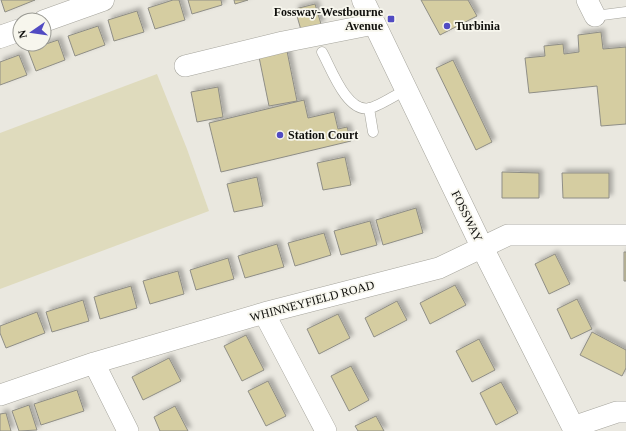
<svg xmlns="http://www.w3.org/2000/svg" width="626" height="431" font-family="'Times New Roman',serif">
<style>
.green{fill:#dfdbbd}
.building{fill:#d5cda1;stroke:#8f8e86;filter:url(#shadow)}
.lines{fill:none;stroke-linecap:round;stroke-linejoin:round}
.lane-casing{stroke:#a6a59d;stroke-width:11}
.street-casing{stroke:#a6a59d;stroke-width:22}
.secondary-casing{stroke:#a6a59d;stroke-width:23}
.primary-casing{stroke:#a6a59d;stroke-width:23}
.lane{stroke:#fff;stroke-width:10}
.street{stroke:#fff;stroke-width:21}
.secondary{stroke:#fff;stroke-width:22}
.primary{stroke:#fff;stroke-width:22}
.poi-dot{fill:#514bc2;stroke:#f7f6ed;stroke-width:1.5}
.labels{text-anchor:middle;dominant-baseline:central;stroke-width:3.5;stroke-linejoin:round;paint-order:stroke}
.poi-label{font-size:12px;font-weight:bold;fill:#0f0f0c;stroke:#f7f6ed;text-anchor:start}
.street-label{font-size:12px;fill:#0f0f0c;stroke:#f7f6ed}
</style>
<defs>
<filter id="shadow"><feDropShadow dx="3.5" dy="-3.5" stdDeviation="2" flood-color="#0004"/></filter>
</defs>
<rect width="100%" height="100%" fill="#eae8e0"/>
<path class="green" d="M157 74 187 149 209 211 0 289V133Z"/>
<path class="building" d="M1 0H35L5 12Z
M173 0H179L185 20 155 29 148 8Z
M188 0H221L222 5 192 14Z
M234 0H248L235 4Z
M421 0H468L477 16 440 35Z
M315 4 321 24 301 30 295 9Z
M137 11 144 32 114 41 108 20Z
M98 26 105 45 75 56 68 36Z
M601 32 603 49 626 47V124L601 126 597 86 529 93 525 58 545 56 544 46 563 44 564 54 579 52 578 35Z
M58 40 65 60 36 71 28 50Z
M287 51 297 101 269 106 259 57Z
M19 55 27 75 0 85V62Z
M453 60 492 142 476 150 436 68Z
M218 87 223 117 197 122 191 92Z
M304 100 308 118 334 112 338 129 347 127 351 141 221 172 209 123Z
M345 157 351 185 323 190 317 163Z
M502 172 539 173V198H502Z
M562 173H609V198H563Z
M257 177 263 206 234 212 227 184Z
M416 208 423 233 383 245 376 220Z
M370 221 377 245 341 255 334 231Z
M324 233 331 255 295 266 288 243Z
M277 244 284 267 245 278 238 256Z
M624 252H626V281H624Z
M555 254 570 284 549 294 535 264Z
M228 258 234 279 196 290 190 270Z
M178 271 184 294 150 304 143 281Z
M455 285 466 305 430 324 420 303Z
M131 286 137 308 100 319 94 297Z
M577 299 592 329 571 339 557 309Z
M83 300 89 321 52 332 46 312Z
M397 301 407 320 374 337 365 318Z
M37 312 45 333 6 348 0 333V326Z
M338 314 350 338 319 354 307 329Z
M592 332 626 350V368L622 376 580 355Z
M246 335 264 370 242 381 224 346Z
M479 339 495 370 472 382 456 351Z
M169 358 181 381 143 400 132 377Z
M351 366 369 400 349 411 331 376Z
M268 381 286 416 266 426 248 391Z
M501 382 518 413 496 425 480 393Z
M77 390 84 411 41 425 34 404Z
M29 405 37 430 19 431 12 411Z
M175 406 188 431H160L154 417Z
M6 413 11 431H0V414Z
M376 416 384 431H358L355 426Z"/>
<g class="lines">
<g class="lane-casing">
<path id="lane" d="M595 16 626 12
M322 52C331 68 347 114 370 108 379 106 397 94 406 90
M369 108 373 132"/>
</g>
<g class="street-casing">
<path id="street" d="M587 0 595 16
M185 66 283 42 374 24
M264 313 326 431
M94 363 128 431
M0 395 94 363 264 313 439 268 508 235H626
M573 427 617 412H626"/>
</g>
<g class="secondary-casing">
<path id="secondary" d="M44 21 103 0
M0 37 20 30"/>
</g>
<g class="primary-casing">
<path id="primary" d="M363 0 482 247 575 431"/>
</g>
<use href="#lane" class="lane"/>
<use href="#street" class="street"/>
<use href="#secondary" class="secondary"/>
<use href="#primary" class="primary"/>
</g>
<g class="poi-dot">
<rect x="387" y="15" width="8" height="8" rx="2"/>
<circle cx="447" cy="26" r="4"/>
<circle cx="280" cy="135" r="4"/>
</g>
<g class="labels">
<g class="poi-label">
<text x="383" y="12" text-anchor="end">Fossway-Westbourne<tspan x="383" dy="14">Avenue</tspan></text>
<text x="455" y="26">Turbinia</text>
<text x="288" y="135">Station Court</text>
</g>
<g class="street-label">
<text transform="translate(467 216) rotate(64)">FOSSWAY</text>
<text transform="translate(312 301) rotate(-15)">WHINNEYFIELD ROAD</text>
</g>
</g>
<g transform="translate(32 32) rotate(257)"><circle r="19" fill="#f7f6ed" stroke="#9a9a93"/>
<path d="M0-3L7 15L0 10L-7 15Z" fill="#514bc2"/>
<text y="-6" font-size="11" font-weight="bold" text-anchor="middle" fill="#0f0f0c">N</text>
</g>
</svg>
